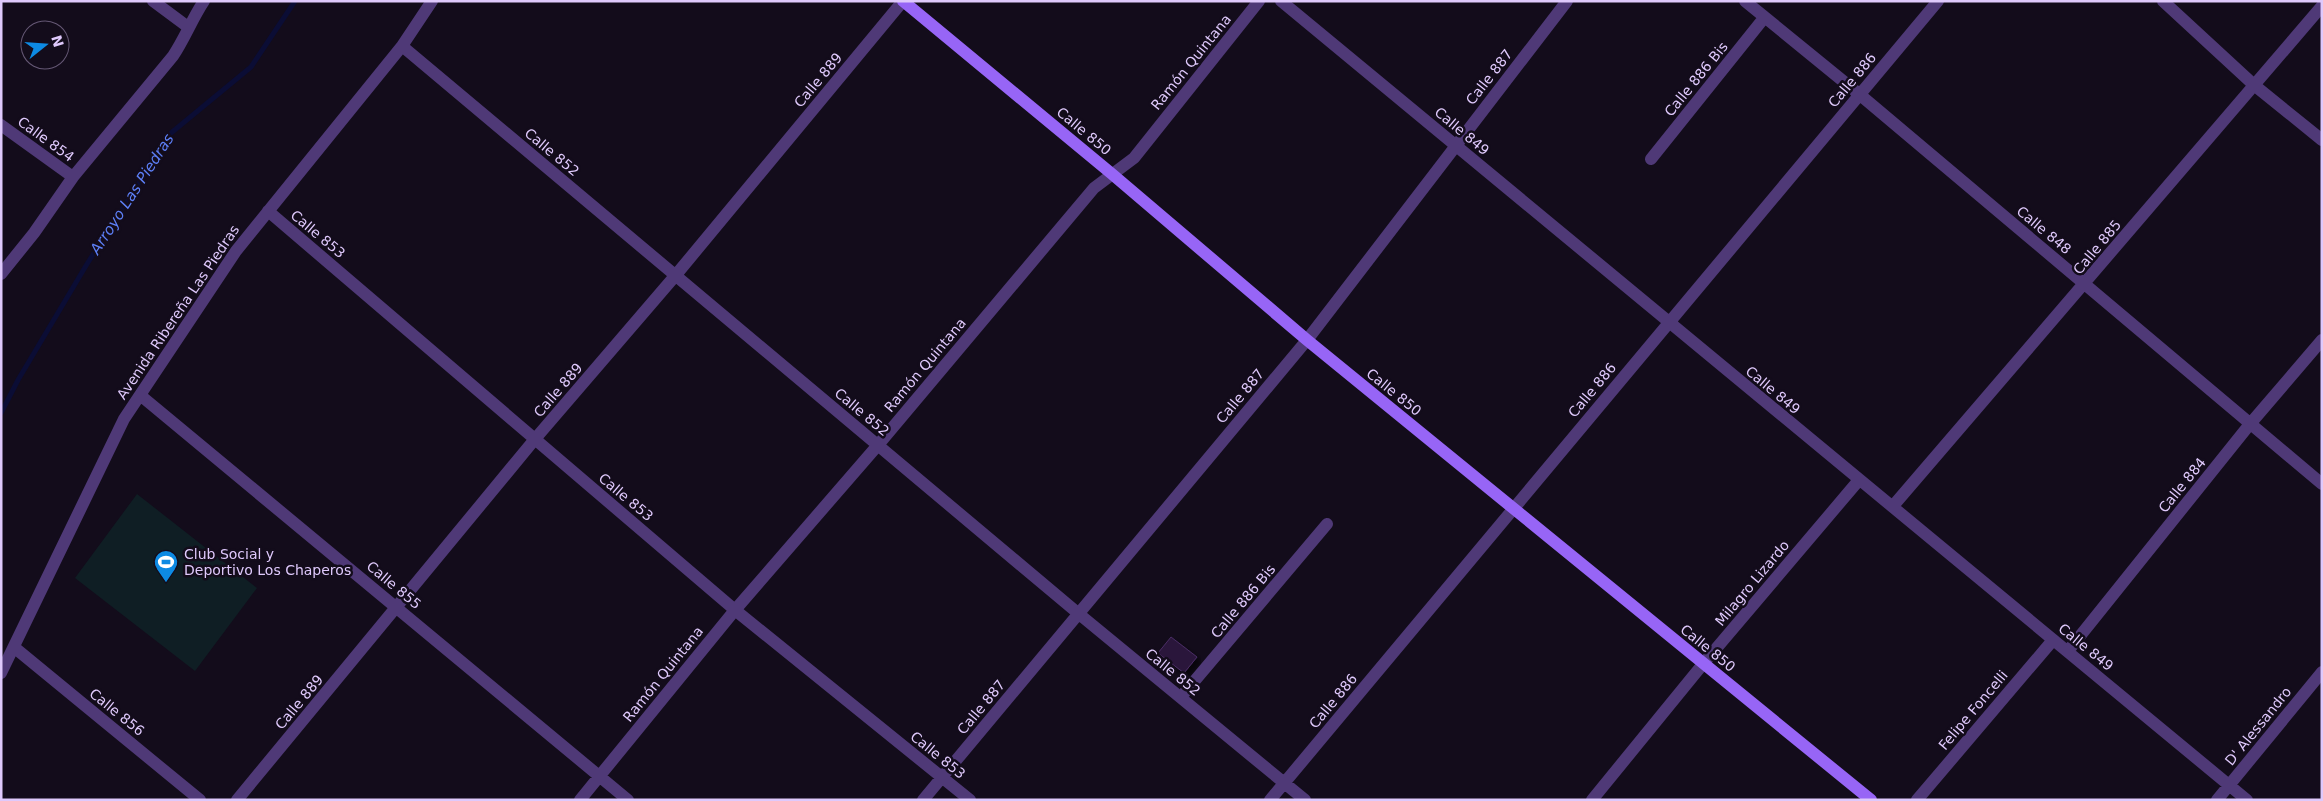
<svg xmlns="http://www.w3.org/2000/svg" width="2323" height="801" font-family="'DejaVu Sans',sans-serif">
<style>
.green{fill:#0f1e24}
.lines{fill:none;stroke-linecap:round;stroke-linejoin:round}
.stream{stroke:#0b0d35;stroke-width:5}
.building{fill:#2a193a;stroke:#4a2c65;filter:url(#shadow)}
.minor{stroke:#4f3977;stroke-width:12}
.secondary{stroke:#9765f6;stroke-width:12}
.labels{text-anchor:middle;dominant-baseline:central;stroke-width:5;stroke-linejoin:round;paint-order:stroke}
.street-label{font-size:14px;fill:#dfc9fc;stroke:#130c1b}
.poi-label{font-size:14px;fill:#dfc9fc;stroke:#130c1b;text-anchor:start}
.water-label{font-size:15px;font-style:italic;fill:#5d7ff6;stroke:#130c1b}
</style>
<defs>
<filter id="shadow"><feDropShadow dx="4.5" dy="4.5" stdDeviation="2.5" flood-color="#0009"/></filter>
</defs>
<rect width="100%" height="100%" fill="#130c1b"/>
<path class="green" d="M137 494 257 588 195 671 75 578Z"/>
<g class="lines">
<path class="stream" d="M1 413 18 380 87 264 171 133 251 67 295 1"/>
</g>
<path class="building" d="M1171 637 1197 657 1184 673 1158 653Z"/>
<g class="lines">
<path class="minor" d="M153 1 188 27
M1281 1 2247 800
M1745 1 1859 94 2322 484
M2163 1 2254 85 2322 140
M402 46 1079 614 1305 800
M1 125 73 177
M1651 159 1764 18
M268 211 735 610 970 800
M1 274 34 233 73 177 173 56C185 38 192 19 204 1
M140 395 628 800
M1893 506 2322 6
M15 648 200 800
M2068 651 2250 424 2322 340
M1 673 124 419 236 251 402 46 432 1
M1181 697 1327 524
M237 800 535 439 675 276 903 1
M580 800 735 610 878 445 1094 188 1134 158 1259 1
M923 800 1307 340 1567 1
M1270 800 1938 1
M1592 800 1703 664 1859 480
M1917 800 2053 640
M2217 800 2322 672"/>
<path class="secondary" d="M903 1 1112 174 1307 340 1871 800"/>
</g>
<defs>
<g id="stadium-pin" transform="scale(1.25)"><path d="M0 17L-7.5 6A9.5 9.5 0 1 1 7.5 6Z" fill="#0d8ae3" stroke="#130c1b"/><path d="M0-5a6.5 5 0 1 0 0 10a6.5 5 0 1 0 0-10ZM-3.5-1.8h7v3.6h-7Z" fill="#fff"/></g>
</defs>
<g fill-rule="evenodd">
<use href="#stadium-pin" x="166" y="562"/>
</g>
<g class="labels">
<g class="street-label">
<text transform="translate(1191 62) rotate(-51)">Ramón Quintana</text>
<text transform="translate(1489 77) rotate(-52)">Calle 887</text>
<text transform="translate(1696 79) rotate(-51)">Calle 886 Bis</text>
<text transform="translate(818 80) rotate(-50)">Calle 889</text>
<text transform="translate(1852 80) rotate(-50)">Calle 886</text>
<text transform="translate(1084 131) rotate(40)">Calle 850</text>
<text transform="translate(1462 131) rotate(40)">Calle 849</text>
<text transform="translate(46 139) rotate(36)">Calle 854</text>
<text transform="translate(552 152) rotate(40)">Calle 852</text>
<text transform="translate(2044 230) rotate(40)">Calle 848</text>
<text transform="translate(318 234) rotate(40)">Calle 853</text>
<text transform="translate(2097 247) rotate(-50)">Calle 885</text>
<text transform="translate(178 312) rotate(-56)">Avenida Ribereña Las Piedras</text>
<text transform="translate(925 365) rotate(-50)">Ramón Quintana</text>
<text transform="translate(558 390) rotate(-49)">Calle 889</text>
<text transform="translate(1592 390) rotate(-50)">Calle 886</text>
<text transform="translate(1773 390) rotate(40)">Calle 849</text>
<text transform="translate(1394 392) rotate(39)">Calle 850</text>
<text transform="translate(1240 396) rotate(-50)">Calle 887</text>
<text transform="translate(862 412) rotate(40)">Calle 852</text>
<text transform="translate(2182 485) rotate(-51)">Calle 884</text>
<text transform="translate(626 497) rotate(40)">Calle 853</text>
<text transform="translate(1752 583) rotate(-50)">Milagro Lizardo</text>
<text transform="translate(394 585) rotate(40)">Calle 855</text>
<text transform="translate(1243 601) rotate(-50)">Calle 886 Bis</text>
<text transform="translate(2086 647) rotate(39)">Calle 849</text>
<text transform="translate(1708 648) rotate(39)">Calle 850</text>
<text transform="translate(1173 672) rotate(39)">Calle 852</text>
<text transform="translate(663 674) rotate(-51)">Ramón Quintana</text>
<text transform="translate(1333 701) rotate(-50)">Calle 886</text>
<text transform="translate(299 702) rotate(-50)">Calle 889</text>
<text transform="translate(981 707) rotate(-50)">Calle 887</text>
<text transform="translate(1973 710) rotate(-50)">Felipe Foncelli</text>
<text transform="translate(117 712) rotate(39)">Calle 856</text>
<text transform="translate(2258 726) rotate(-51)">D' Alessandro</text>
<text transform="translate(938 755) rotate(39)">Calle 853</text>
</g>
<g class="poi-label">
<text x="184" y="554">Club Social y<tspan x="184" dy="16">Deportivo Los Chaperos</tspan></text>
</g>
<g class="water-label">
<text transform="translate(132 194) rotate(-57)">Arroyo Las Piedras</text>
</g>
</g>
<rect width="2323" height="801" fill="none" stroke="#dfc9fc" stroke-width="5"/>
<g transform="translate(45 45) rotate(73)"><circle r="24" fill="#130c1b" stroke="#655875"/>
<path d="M0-4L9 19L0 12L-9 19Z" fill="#0d8ae3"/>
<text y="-8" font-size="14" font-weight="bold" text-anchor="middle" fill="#dfc9fc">N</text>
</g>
</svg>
